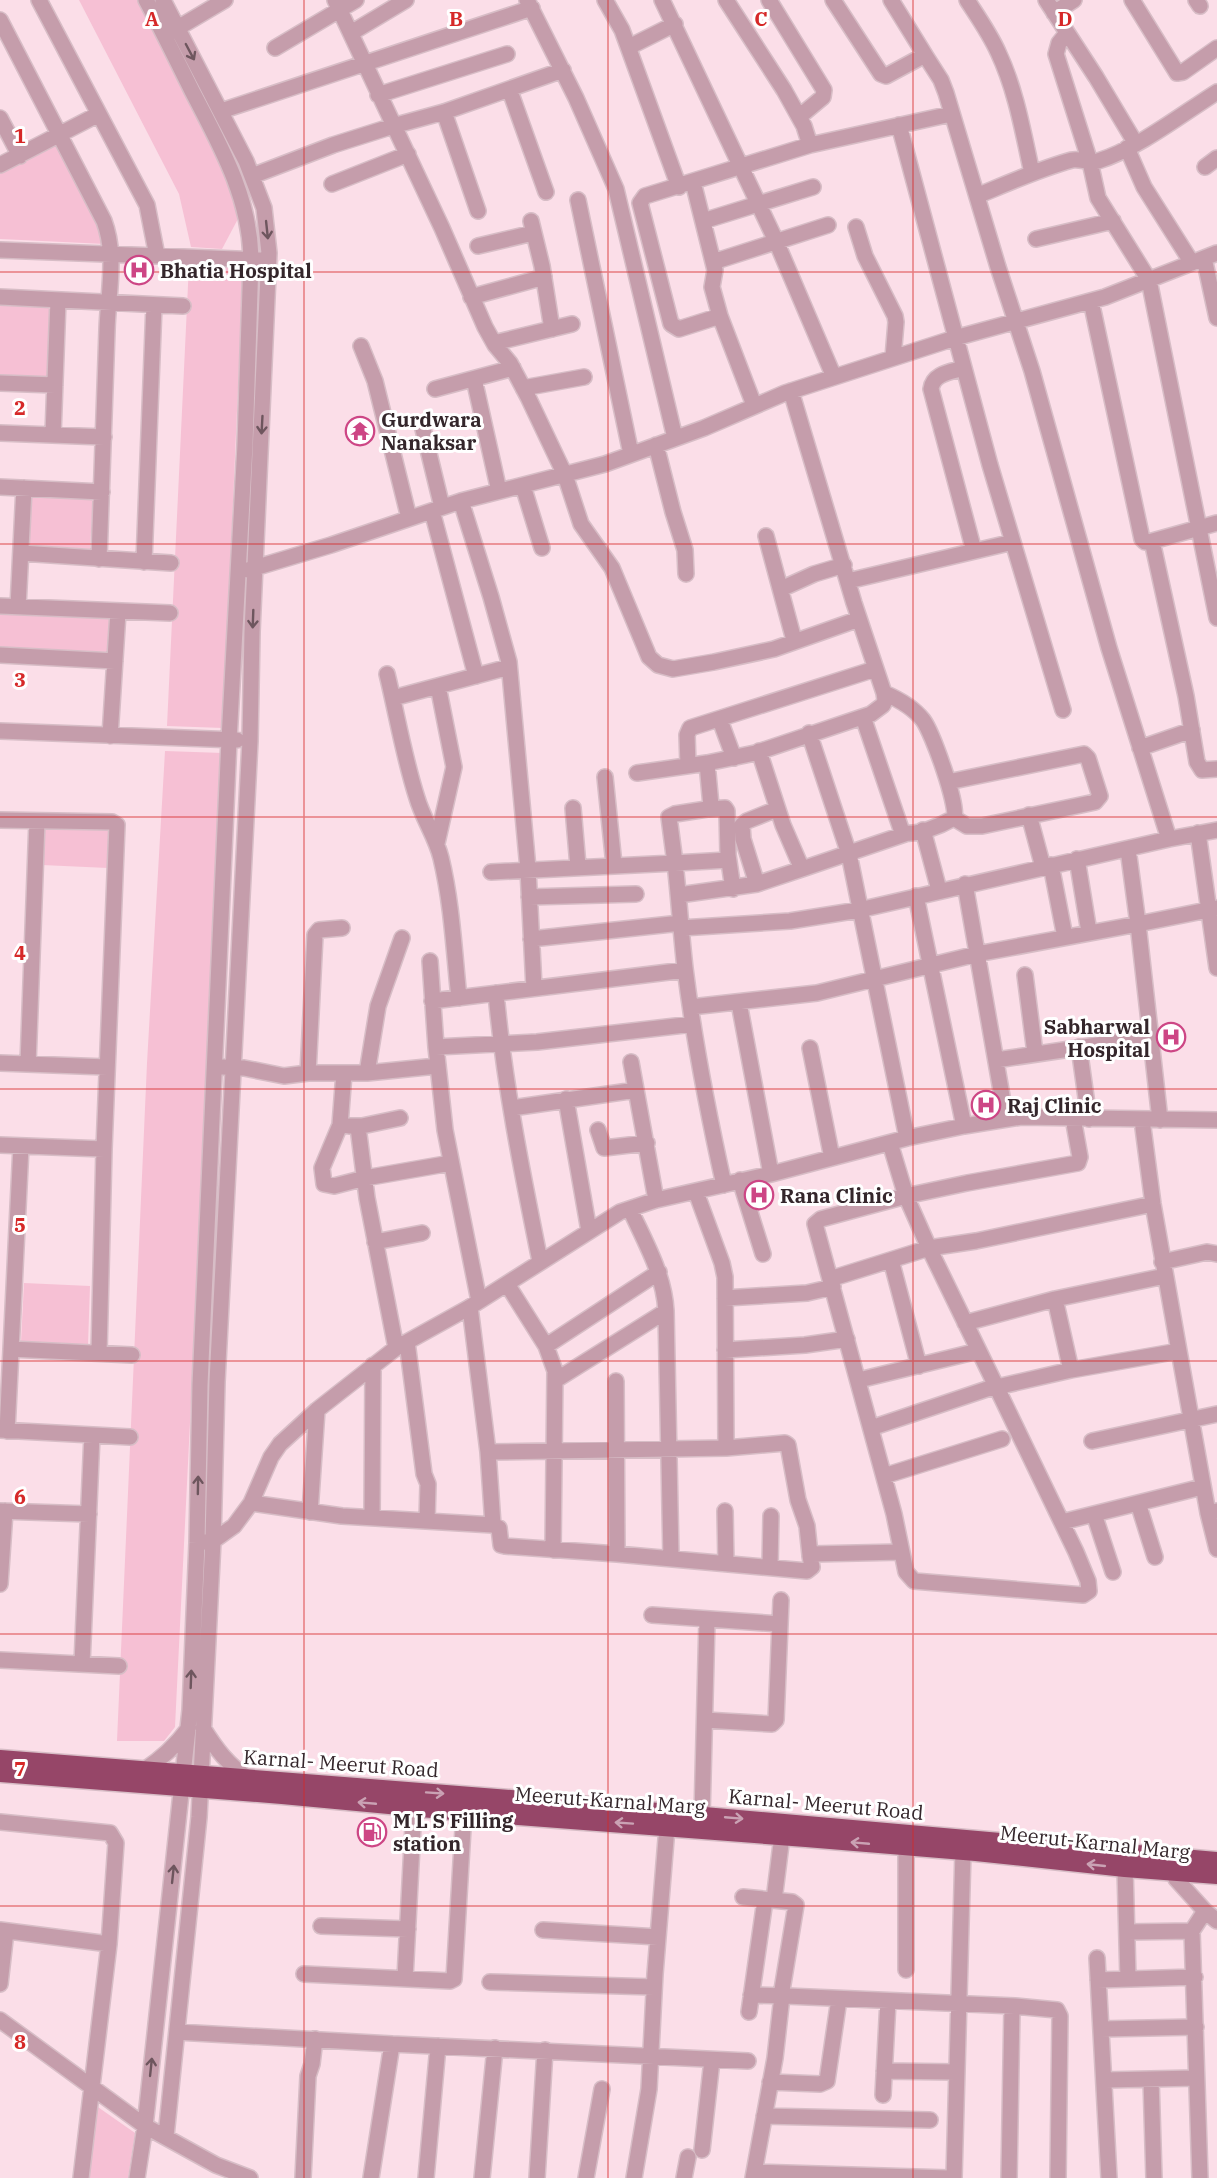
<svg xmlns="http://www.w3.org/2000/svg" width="1217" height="2178" font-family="'IBM Plex Serif',serif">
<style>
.green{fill:#f6c0d4}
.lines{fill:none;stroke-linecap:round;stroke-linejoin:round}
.minor-casing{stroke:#d7bdc6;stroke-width:18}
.highway-casing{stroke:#d7bdc6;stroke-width:21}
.minor{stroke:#c59dab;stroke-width:15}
.highway{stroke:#964668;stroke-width:18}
.oneway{stroke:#6e565e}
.oneway2{stroke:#caa2b4}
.grid{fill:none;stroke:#d62828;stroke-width:1.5;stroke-opacity:0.55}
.labels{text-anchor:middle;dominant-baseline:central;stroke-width:6;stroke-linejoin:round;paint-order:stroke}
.poi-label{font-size:20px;font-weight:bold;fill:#34262b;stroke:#fff;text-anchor:start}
.street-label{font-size:20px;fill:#34262b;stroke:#fff}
.grid-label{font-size:20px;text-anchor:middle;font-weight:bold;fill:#d62828;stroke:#fff;stroke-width:6;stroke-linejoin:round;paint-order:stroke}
</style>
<rect width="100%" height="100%" fill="#fbdee8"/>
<path class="green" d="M79 0H140L221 163 240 215 222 249 191 247 179 194Z
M54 143 91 206 105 244 0 239V171Z
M189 264 232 268 243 274 223 728 167 726Z
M0 303 51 306 48 377 0 375Z
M29 494 93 497 90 549 26 545Z
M0 612 111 616 110 652 0 649Z
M165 751 223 753 175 1727 164 1741H117L147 1063Z
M44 827 110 830 108 868 42 865Z
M24 1283 90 1286 88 1345 21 1342Z
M95 2105 135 2133 128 2178H86Z"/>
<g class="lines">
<g class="minor-casing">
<path id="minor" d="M39 0 147 205 157 256
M163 0 246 161 264 208 269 253 252 632 250 741 217 1382 213 1541 199 1817 166 2136
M335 0 442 228 485 327 495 345 510 363 528 397 565 475 581 524 612 568 649 657 658 665 673 669 714 662 774 649 859 619
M527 0 576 98 616 189 675 438
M605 0 622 30 679 187
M662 0 776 241 834 377
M726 0 784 90 804 126 810 145
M769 0 824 90 823 97 799 117
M833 0 881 74 886 76 925 55 891 0
M967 0C978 17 990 34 998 52 1016 90 1023 132 1032 173
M1046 0 1096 77 1136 144
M1132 0 1177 73 1183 72 1217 48
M1196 0 1200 6
M1054 13 1074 0
M0 20 104 221C117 256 108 293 107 330 105 406 102 482 99 559
M171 32 225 0
M351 33 406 0
M1067 33 1059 43 1056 54 1090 162 1098 198 1149 280 1217 618
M629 47 675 24
M275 48 356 0
M510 91 546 192
M378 95 507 54
M221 111 532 8
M444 112 478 211
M0 118 20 156
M899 125 990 465 1063 710
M1127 148 1144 187 1192 263
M0 165 99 114
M1205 167 1217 158
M252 176 333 145 393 126 444 112 563 70
M693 182 715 270 712 287 720 316 754 405
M332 184 408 154
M977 196C1008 183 1039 169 1072 160 1081 158 1089 164 1098 161 1137 149 1182 114 1217 92
M578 200 631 454
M531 221 542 266 552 329
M703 221 813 187
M856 227 865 256 895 316 896 322 893 358
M1036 239 1113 221
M478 246 533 233
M0 250 261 260
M1204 258 1217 318
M713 262 828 225
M0 297 183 306
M471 297 544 277
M1091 301 1142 539 1145 542H1149L1217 523
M720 316 679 329 671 324 640 203 645 196 810 145 951 114
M494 343 572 324
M361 346 375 381 409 518
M964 368C951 372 933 373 931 389L974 551
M474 379 499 491
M0 383 55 385
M523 388 584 377
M435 389 513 368
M423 429 442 507
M0 433 104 437
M53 435 58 300
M656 445 673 512 685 550 686 574
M523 486 542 548
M0 487 102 492
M461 501 491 597 509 662 528 869 534 988
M432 511 476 676
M766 536 794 640
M1152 541 1186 696 1197 762 1202 770 1217 769
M21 553 171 563
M144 562 154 305
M248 570 331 545 461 501 605 464 704 428 785 393 955 338 1105 297 1217 253
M848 581 1013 542
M781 589 814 574 844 565
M0 606 170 613
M18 607 24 488
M0 655 115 661
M387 674C397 715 404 758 417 798 423 819 436 837 441 858 452 904 454 951 459 998
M393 698 509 667
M863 717 902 832C915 837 942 825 954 818 959 806 932 732 923 720 913 707 898 699 884 693
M720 720 734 758
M0 731 237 740
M809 733 849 854 907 1138
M110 736 118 612
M1140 748 1192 730
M759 751 783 825 802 869 905 834
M688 765 687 735 690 728 875 669
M637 773 707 763 755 753 871 714 883 705 885 700 884 693 854 603 791 391
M605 777 614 865
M948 782 1084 754 1088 758 1100 796 1095 802 982 826H967L954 818
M573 808 578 866
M709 809 725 808 727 811 728 855 733 889
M1029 815 1043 867
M0 820 112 822 117 825 104 1149 99 1353
M923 830 939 890
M1198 833 1217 968
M1169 839 1217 830
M437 843 454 767 438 686
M1077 859 1089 932
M1051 865 1065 937
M491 872 675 863 669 817 675 814 707 809 711 806 707 763
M757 884 743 839 742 825 747 821 777 809
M965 884 1006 1119
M679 895 757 884 802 869
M916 896 964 1126
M529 897 636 894
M681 928 790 921 859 910 1169 839 1109 648 1032 371 998 267 946 93 941 80 925 55
M531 939 681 923
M430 961 436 1047 445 1130 479 1301
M1025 975 1035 1053
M496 993C504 1083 522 1172 540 1261
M432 1001 685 970
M739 1003 771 1174
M691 1007 817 993 977 954 1138 924 1128 849
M436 1047 537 1042 693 1024
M1079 1047 1089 1119
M810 1048 832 1158
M996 1060 1151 1037
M631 1062 656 1200
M0 1063 107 1067
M28 1064 37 821
M223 1067 244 1068 284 1076 308 1073H367L437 1066
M308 1073 315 935 319 930 342 928
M344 1073 340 1125 322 1168 324 1184 334 1186 365 1178 451 1163
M367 1073 378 1006 402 938
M566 1099 589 1231
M512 1108 636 1090
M1160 1120 1138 924 1217 908
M349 1126H362L400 1118
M358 1127 367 1198 396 1348
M598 1130 604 1148 647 1143
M890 1143 906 1196 967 1183 1078 1163 1080 1157 1073 1118
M0 1145 104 1149
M740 1180 763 1254
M724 1185C708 1113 694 1041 685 968 681 933 679 898 675 863L728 860
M375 1242 422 1233
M891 1260 919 1366
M1162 1262 1207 1252 1217 1254
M830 1279 929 1248 906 1196 821 1219 815 1224 894 1514 906 1572 914 1581 1083 1595 1089 1591 1088 1581 1076 1552 996 1386 871 1428
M507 1284 546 1346 555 1371 553 1550
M725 1298 807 1293 833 1287
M1055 1299 1165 1276
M470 1307 488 1452 493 1525
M666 1311 671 1558
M965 1323 1055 1299 1071 1370 997 1387
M407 1342 424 1474 428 1484 427 1521
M546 1346 659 1272
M11 1349 132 1355
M725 1350 805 1345 847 1339
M1179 1351 1208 1513 1217 1511
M1071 1370 1179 1351 1153 1204 1142 1120
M556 1380 666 1311C664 1274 645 1242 630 1209
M859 1380 978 1351
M616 1381 617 1554
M996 1386 929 1248 976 1241 1153 1204
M0 1430 130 1437
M7 1431 21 1146
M1092 1441 1217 1414
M726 1448 785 1443 788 1445 798 1500 807 1526 810 1555
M488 1452 726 1448 725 1277 722 1263 696 1192
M884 1476 1002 1439
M251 1503 342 1516 493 1525 499 1528 501 1545 505 1546 617 1554 807 1571 812 1567 810 1556 812 1554 902 1552
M1138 1503 1155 1557
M0 1511 89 1514
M725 1511 726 1563
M310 1512 317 1410
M1208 1513 1217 1549
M1094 1514 1113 1572
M372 1517 373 1365
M1062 1522 1202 1487
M206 1542 213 1541 234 1526 251 1503 271 1457 280 1444 317 1410 396 1348 470 1307 620 1212 656 1200 771 1174 907 1138 964 1126 1021 1117 1217 1120
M770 1566 771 1516
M0 1584 5 1511
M652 1615 780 1624
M0 1660 119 1666
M82 1664 92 1435
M705 1720 772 1724 776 1720 781 1600
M203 1728C216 1749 228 1765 249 1779
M143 1771C161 1759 175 1747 188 1729
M702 1816 707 1620
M0 1822 110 1833 116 1843 109 1944 81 2178
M906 1847V1970
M1175 1863 1174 1873 1176 1879 1205 1911 1217 1921
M1125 1868 1128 1979
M743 1897 792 1902 796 1905 782 1990 786 1996 1015 2006 1057 2010 1060 2016 1058 2178
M774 1900 782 1836
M321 1926 408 1929
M0 1930 109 1944
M543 1930 658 1937
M1127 1932 1192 1931
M1097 1958 1109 2178
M304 1974 450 1981 454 1979 464 1812
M405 1978 414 1807
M1098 1980 1195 1977
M490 1982 654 1987
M0 1984 6 1931
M751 1995 786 1996
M749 2012 765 1900
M0 2020 145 2126 216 2165 250 2178
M1101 2029 1196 2027
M177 2032 392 2044 371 2178
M392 2044 748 2061
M884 2071 956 2072
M1151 2079 1154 2178
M1105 2080 1196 2078
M770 2082 820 2084 827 2081 839 1999
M883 2095 888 2001
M764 2116 930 2120
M702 2150 712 2060
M754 2172 948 2178
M137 2178 145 2126 190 1710 197 1543 200 1385 229 740 245 445 251 259C250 197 220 145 192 91 177 61 162 30 146 0
M303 2178 308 2076 312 2064 315 2039
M426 2178 438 2046
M482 2178 495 2048
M537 2178 545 2050
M586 2178 602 2089
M634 2178 649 2089 655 1974 667 1827
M684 2178 688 2157
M753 2178 775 2058 782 1996
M954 2178 963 1851
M1009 2178 1012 2006
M1200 2178 1192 1931 1205 1911"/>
</g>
<g class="highway-casing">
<path id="highway" d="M0 1759 523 1800 1217 1861
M0 1773 282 1795 464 1812 806 1838 976 1852 1125 1868 1217 1875"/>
</g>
<use href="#minor" class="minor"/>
<use href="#highway" class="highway"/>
</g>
<defs><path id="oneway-shaft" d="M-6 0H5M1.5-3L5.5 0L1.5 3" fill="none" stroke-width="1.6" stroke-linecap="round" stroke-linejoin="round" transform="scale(1.5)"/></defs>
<g class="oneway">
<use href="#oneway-shaft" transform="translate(190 52) rotate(62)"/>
<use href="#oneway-shaft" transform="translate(267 230) rotate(84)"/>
<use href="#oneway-shaft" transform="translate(262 425) rotate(93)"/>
<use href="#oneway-shaft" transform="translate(253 619) rotate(92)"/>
<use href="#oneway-shaft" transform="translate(198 1485) rotate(-89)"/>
<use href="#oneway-shaft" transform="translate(191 1679) rotate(-88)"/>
<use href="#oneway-shaft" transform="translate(173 1874) rotate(-84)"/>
<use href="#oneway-shaft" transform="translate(151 2067) rotate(-84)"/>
</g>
<g class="oneway2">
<use href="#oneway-shaft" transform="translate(435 1793) rotate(4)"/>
<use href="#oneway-shaft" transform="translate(367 1803) rotate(-175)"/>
<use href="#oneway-shaft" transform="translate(734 1818) rotate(5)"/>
<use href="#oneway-shaft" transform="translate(624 1823) rotate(-176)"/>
<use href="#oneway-shaft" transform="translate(860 1843) rotate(-175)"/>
<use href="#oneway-shaft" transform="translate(1096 1865) rotate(-174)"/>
</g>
<path class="grid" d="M304 0V2178M608 0V2178M913 0V2178M0 272H1217M0 544H1217M0 817H1217M0 1089H1217M0 1361H1217M0 1634H1217M0 1906H1217"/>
<defs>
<g id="hospital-ring" transform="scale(1.5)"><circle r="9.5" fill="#fff" stroke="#cd4685" stroke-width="1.5"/><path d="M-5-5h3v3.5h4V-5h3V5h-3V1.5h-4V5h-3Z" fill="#cd4685"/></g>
<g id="temple-ring" transform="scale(1.5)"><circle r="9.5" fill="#fff" stroke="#cd4685" stroke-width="1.5"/><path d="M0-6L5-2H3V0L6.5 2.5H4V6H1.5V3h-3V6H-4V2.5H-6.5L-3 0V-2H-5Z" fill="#cd4685"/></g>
<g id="fuel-ring" transform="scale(1.5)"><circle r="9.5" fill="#fff" stroke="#cd4685" stroke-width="1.5"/><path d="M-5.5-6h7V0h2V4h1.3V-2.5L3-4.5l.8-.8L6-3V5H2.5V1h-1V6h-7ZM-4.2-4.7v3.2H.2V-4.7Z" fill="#cd4685"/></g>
</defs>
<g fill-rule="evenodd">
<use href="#hospital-ring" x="139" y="270"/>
<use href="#temple-ring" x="360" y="431"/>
<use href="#hospital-ring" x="1171" y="1037"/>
<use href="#hospital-ring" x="986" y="1105"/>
<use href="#hospital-ring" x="759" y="1195"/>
<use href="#fuel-ring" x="372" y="1832"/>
</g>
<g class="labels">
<g class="poi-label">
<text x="160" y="270">Bhatia Hospital</text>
<text x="381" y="419">Gurdwara<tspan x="381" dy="23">Nanaksar</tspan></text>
<text x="1150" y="1026" text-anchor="end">Sabharwal<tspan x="1150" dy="23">Hospital</tspan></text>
<text x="1007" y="1105">Raj Clinic</text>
<text x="780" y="1195">Rana Clinic</text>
<text x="393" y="1820">M L S Filling<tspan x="393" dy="23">station</tspan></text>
</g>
<g class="street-label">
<text transform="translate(341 1763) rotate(4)">Karnal- Meerut Road</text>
<text transform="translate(610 1800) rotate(4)">Meerut-Karnal Marg</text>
<text transform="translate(826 1804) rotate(5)">Karnal- Meerut Road</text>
<text transform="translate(1095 1842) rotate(6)">Meerut-Karnal Marg</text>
</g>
</g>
<g class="grid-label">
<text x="152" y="26">A</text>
<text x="456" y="26">B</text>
<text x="761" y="26">C</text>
<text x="1065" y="26">D</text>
<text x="20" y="143">1</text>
<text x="20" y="415">2</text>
<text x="20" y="687">3</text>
<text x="20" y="960">4</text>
<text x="20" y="1232">5</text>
<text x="20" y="1504">6</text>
<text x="20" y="1776">7</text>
<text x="20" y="2049">8</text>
</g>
</svg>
